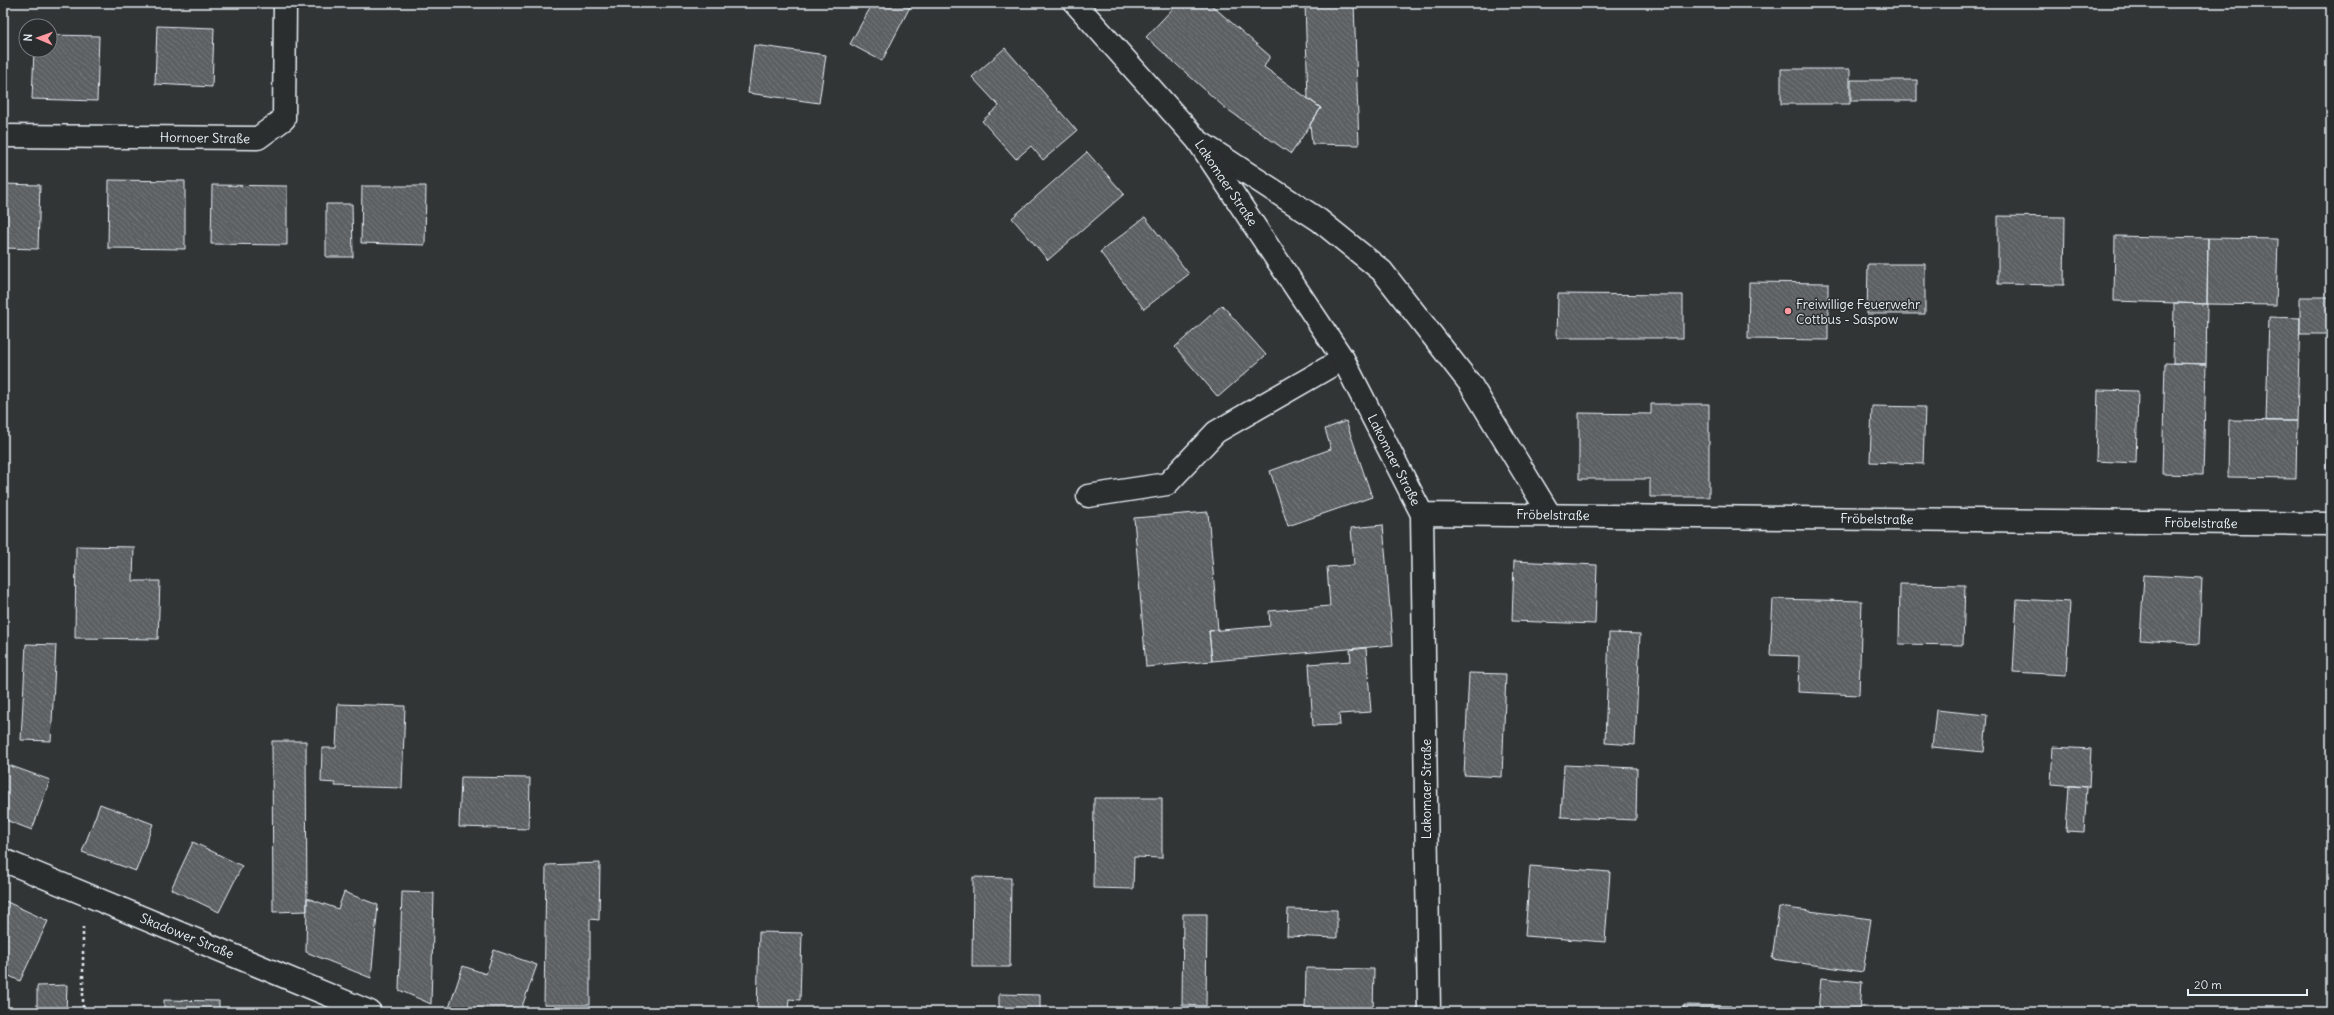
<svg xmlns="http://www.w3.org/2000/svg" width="2334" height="1015" font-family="Delius,sans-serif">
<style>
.building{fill:url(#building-back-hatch);stroke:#e8f1f8}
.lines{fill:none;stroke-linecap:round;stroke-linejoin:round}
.lane-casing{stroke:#e8f1f8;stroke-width:25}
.street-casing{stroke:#e8f1f8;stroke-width:25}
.path{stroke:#e8f1f8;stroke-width:2.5;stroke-dasharray:3 3;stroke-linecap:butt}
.lane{stroke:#2a2d2e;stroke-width:22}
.street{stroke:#2a2d2e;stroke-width:22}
.poi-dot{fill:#ff9aa2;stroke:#2a2d2e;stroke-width:1.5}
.labels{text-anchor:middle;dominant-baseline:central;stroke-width:3;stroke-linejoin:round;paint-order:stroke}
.street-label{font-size:13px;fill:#e8f1f8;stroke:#2a2d2e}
.poi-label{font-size:13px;fill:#e8f1f8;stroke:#2a2d2e;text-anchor:start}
</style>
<defs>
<pattern id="building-back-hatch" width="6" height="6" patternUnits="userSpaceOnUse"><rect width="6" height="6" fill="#5c6063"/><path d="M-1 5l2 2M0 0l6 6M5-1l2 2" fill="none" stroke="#73777a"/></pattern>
</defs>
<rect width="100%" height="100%" fill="#323536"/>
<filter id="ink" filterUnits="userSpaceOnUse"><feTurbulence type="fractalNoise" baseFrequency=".025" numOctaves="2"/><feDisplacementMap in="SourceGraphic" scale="8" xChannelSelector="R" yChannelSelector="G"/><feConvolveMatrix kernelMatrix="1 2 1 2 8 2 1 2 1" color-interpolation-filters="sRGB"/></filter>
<g filter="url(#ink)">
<path class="building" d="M873 3H912L882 61 850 44Z
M1178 3H1209L1270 56 1264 67 1321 108 1291 154 1224 107 1146 37Z
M1305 3H1354L1359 145 1312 144 1310 124 1321 108 1308 99Z
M157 26 214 28 212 87 155 84Z
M50 35 99 36 97 101 32 99 34 50H50Z
M754 45 826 55 819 103 748 93Z
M1005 48 1077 131 1043 160 1031 146 1016 159 982 121 999 106 972 77Z
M1781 69H1850V104H1781Z
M1851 80H1917V101H1851Z
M1087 152 1124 194 1048 260 1012 218Z
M109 180 185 181V249L108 248Z
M3 184 40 185 38 249 3 248Z
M212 185 287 186V245L211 244Z
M362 186H426L425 245 361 243Z
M326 204H352L353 257H326Z
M1998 216 2065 217 2064 285 1998 284Z
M1145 217 1189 274 1144 309 1100 252Z
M2115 236 2208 238 2207 304 2114 301Z
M2208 238 2278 239 2276 305 2207 304Z
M1868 264H1925V314H1867Z
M1749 282 1828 283V340L1748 339Z
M1558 294 1683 295V338H1557Z
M2300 297H2331V334H2300Z
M2174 303 2207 304 2206 364 2173 363Z
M1222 305 1266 355 1218 397 1175 347Z
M2269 317 2300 318 2297 421H2266Z
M2165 363 2206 364 2203 475 2162 474Z
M2327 386H2331V467H2326Z
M2098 390 2138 391 2136 463 2096 461Z
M1651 404H1709V497H1650V479H1579V413L1651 414Z
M1872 406 1925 407 1923 464 1870 462Z
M2229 420 2297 421 2296 478 2228 477Z
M1346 421 1372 497 1288 526 1270 471 1331 449 1325 429Z
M1208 512 1218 630 1209 631 1212 661 1146 667 1134 518Z
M1383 525 1393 645 1212 661 1209 631 1270 626 1269 611 1330 606 1327 567 1354 565 1351 528Z
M76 546 134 547 133 581H160L158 639 75 638Z
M1514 561 1597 565 1595 624 1512 621Z
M2144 575 2202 578 2199 644 2140 640Z
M1900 584 1965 585 1963 645 1899 644Z
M1773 599 1862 601 1859 695 1798 692 1799 656 1770 655Z
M2017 599 2070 602 2066 675 2013 672Z
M1609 633 1640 634 1635 745 1605 743Z
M26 644 56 645 51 741 21 740Z
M1366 648 1371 712 1339 714 1340 725 1313 726 1309 664 1351 661 1350 650Z
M1469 673 1506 674 1502 777 1464 775Z
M338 704 405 706 402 788 335 786V783L321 782 322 748H336Z
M1936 710 1987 715 1984 752 1932 747Z
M272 741H306L307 911 273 912Z
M2053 747 2091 749 2089 787 2051 784Z
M3 763 50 780 32 830 3 819Z
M1564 765 1637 768 1636 820 1561 817Z
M461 777 530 778 529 829 459 827Z
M2069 786 2087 787 2084 832 2066 831Z
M1094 798H1162V858L1134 857 1133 889 1093 888Z
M100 804 153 824 136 871 82 852Z
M193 842 242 866 219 912 171 889Z
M600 863 599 920 590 919V1005H544L546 865Z
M1530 866 1610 872 1605 942 1525 936Z
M973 877 1011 878 1010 967H972Z
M344 892 378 905 371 978 306 952 307 898 338 909Z
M402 892 434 893 431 1004 399 990Z
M3 900 48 921 20 981 3 973Z
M1779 907 1871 919 1863 972 1772 959Z
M1288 909 1337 910V938L1287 936Z
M1183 914H1207L1206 1006 1182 1005Z
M759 932 802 933 800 1000 789 999 788 1012H757Z
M494 950 537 965 520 1012H459L449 1008 463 966 486 974Z
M1306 968 1374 969 1373 1012H1305Z
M1821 978 1862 982 1860 1012H1818Z
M67 985 66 1012H37V986Z
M999 994 1040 995V1012H999Z
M164 1000 219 1001V1012H164Z
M1684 1005 1731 1006V1012H1683Z"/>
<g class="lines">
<g class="lane-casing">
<path id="lane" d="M1198 141 1319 220 1382 271 1471 385 1550 515
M1088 496 1167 484 1216 432 1343 359"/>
</g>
<g class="street-casing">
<path id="street" d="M1075 3 1198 141 1343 359 1422 514 1429 1012
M3 136 258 138 284 119 285 3
M1422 514 2331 524
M3 860 370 1012"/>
</g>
<path class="path" d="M83 927V1012"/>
<use href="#lane" class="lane"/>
<use href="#street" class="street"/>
</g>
</g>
<circle class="poi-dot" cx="1788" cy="311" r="4"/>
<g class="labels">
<g class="street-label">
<text transform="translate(205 138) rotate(1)">Hornoer Straße</text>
<text transform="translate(1226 183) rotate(56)">Lakomaer Straße</text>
<text transform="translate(1394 460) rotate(63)">Lakomaer Straße</text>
<text transform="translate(1553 515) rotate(1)">Fröbelstraße</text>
<text transform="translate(1877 519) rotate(1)">Fröbelstraße</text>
<text transform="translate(2201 523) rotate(1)">Fröbelstraße</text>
<text transform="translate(1426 789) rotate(-90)">Lakomaer Straße</text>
<text transform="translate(187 936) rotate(22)">Skadower Straße</text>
</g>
<g class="poi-label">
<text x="1796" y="304">Freiwillige Feuerwehr<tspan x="1796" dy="15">Cottbus - Saspow</tspan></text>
</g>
</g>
<rect width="2334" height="1015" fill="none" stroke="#2a2d2e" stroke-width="16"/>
<rect x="8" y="8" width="2318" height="999" fill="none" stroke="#e8f1f8" stroke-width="1.5" filter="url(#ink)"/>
<g transform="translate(38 38) rotate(272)"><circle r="19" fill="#2a2d2e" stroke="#767b7f"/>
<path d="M0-3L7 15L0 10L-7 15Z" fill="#ff9aa2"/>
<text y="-6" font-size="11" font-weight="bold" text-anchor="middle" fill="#e8f1f8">N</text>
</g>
<path d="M2188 989v6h119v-6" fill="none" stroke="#e8f1f8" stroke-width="2"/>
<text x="2194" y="989" font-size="12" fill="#e8f1f8" stroke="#2a2d2e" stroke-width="3" paint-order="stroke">20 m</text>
</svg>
